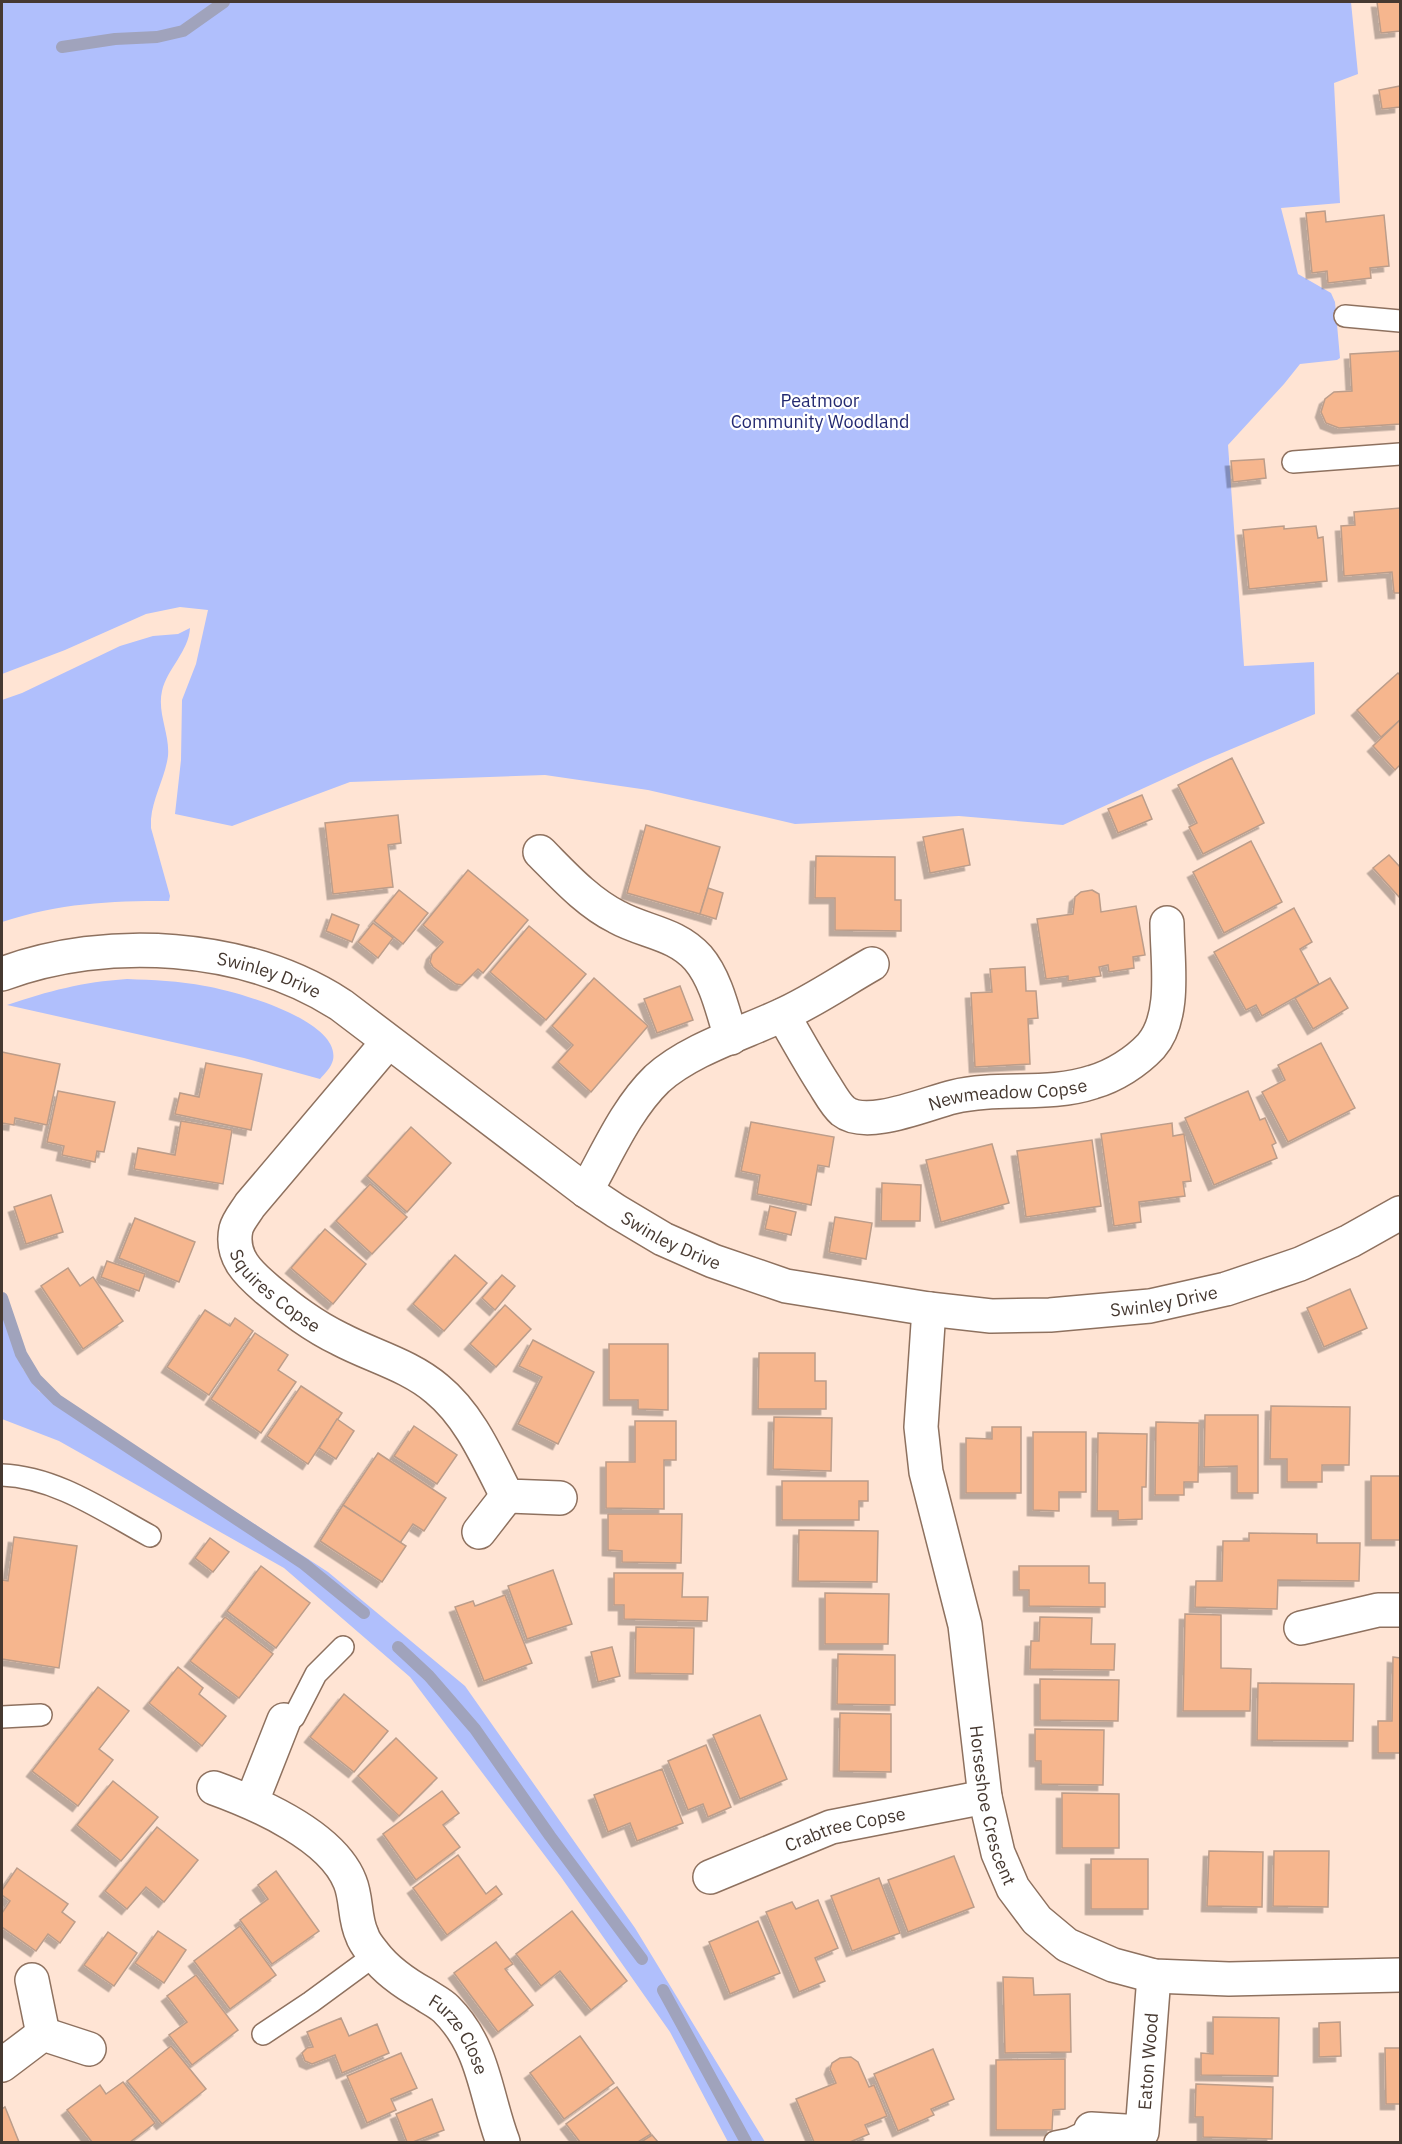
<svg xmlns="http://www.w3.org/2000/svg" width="1402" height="2144" font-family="'IBM Plex Sans',sans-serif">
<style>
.green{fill:#b0bffc}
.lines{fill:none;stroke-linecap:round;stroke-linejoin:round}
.stream{stroke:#a0a3bc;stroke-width:12}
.building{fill:#f6b68e;stroke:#bc9d8a;stroke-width:1.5;filter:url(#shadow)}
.lane-casing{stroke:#8e715f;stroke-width:24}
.street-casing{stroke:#8e715f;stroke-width:36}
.secondary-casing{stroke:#8e715f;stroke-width:36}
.lane{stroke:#fff;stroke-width:21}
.street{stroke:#fff;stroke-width:33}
.secondary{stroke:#fff;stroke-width:33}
.labels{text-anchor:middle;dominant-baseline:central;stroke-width:4.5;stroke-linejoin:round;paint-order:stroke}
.park-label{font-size:18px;fill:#242a72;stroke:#fff}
.street-label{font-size:18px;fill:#463931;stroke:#fff}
</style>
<defs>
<filter id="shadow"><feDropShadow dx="-5.5" dy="5.5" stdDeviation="0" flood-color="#0004"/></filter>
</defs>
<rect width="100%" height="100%" fill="#ffe4d4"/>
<g class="green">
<path d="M 2,2 L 1351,2 L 1358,74 L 1334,83 L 1340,203 L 1281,208 L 1298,274 L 1331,293 L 1335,302 L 1340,358 L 1337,360 L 1300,364 L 1284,384 L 1228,445 L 1244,666 L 1314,662 L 1315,714 L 1203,761 L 1063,825 L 959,816 L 795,824 L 648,790 L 545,775 L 350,782 L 232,826 L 175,814 L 181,760 L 182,700 L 196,664 L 208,610 L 180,607 L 146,614 L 65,650 L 2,674 Z"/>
<path d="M 190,628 C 189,651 167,669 162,691 C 157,713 170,734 168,756 C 165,778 153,797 151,819 L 151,828 L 170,896 L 169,901 C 108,901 60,903 2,922 L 2,700 L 22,693 L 120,646 L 153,636 L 178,634 Z"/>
<path d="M 127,979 C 153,980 179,981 205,986 C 235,991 341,1020 333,1060 C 331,1068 325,1073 320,1079 L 244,1058 L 7,1005 C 49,991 82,982 127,979 Z"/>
<path d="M 2,1315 L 23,1369 L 39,1391 L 239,1514 L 328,1572 L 465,1686 L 635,1928 L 765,2142 L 728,2142 L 670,2032 L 561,1877 L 410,1677 L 284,1568 L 59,1441 L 2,1419 Z"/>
</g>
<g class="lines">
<g class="stream">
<path d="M 62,47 L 115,39 L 157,37 L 183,31 L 224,2"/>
<path d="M 2,1298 L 21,1354 L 36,1379 L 57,1400 L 304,1564 L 364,1613"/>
<path d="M 398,1647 L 429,1676 L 475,1729 L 550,1836 L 642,1959"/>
<path d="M 663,1990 L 746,2142"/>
</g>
</g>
<g class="building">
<path d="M 1377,2 L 1400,2 L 1400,31 L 1381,33 Z"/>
<path d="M 1400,86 L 1400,107 L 1382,109 L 1379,90 Z"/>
<path d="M 1325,211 L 1326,222 L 1384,215 L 1389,266 L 1370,268 L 1371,278 L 1328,283 L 1327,271 L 1312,273 L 1306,213 Z"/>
<path d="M 1400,351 L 1400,424 L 1339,428 L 1326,423 L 1321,412 L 1325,399 L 1334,392 L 1352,391 L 1350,354 Z"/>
<path d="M 1264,459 L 1266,478 L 1233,482 L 1231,461 Z"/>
<path d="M 1400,508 L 1400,593 L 1394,593 L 1392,572 L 1344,576 L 1341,526 L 1355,525 L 1354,512 Z"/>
<path d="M 1284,526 L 1284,529 L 1316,526 L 1318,538 L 1323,537 L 1327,581 L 1249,589 L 1243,530 Z"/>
<path d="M 1398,673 L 1400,675 L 1400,720 L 1381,737 L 1357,710 Z"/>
<path d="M 1400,720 L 1400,765 L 1395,770 L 1373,746 Z"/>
<path d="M 1232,758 L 1264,823 L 1203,854 L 1189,827 L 1197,823 L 1178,785 Z"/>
<path d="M 1142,795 L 1152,819 L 1118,833 L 1108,809 Z"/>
<path d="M 398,815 L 401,843 L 388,845 L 393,887 L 333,894 L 325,823 Z"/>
<path d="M 646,825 L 720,847 L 700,914 L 627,893 Z"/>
<path d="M 963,829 L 970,865 L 930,873 L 923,837 Z"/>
<path d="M 1251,841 L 1282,902 L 1224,933 L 1193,872 Z"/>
<path d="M 1389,855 L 1400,867 L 1400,898 L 1373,868 Z"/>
<path d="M 816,856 L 895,857 L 895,900 L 901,900 L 901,931 L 835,930 L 835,898 L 815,898 Z"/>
<path d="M 468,870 L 528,920 L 483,973 L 478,969 L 462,985 L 456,984 L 433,967 L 430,962 L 432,954 L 443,942 L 423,925 Z"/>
<path d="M 708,888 L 723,893 L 716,919 L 700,914 Z"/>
<path d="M 399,890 L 428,913 L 403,944 L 374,921 Z"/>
<path d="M 1092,890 L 1099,894 L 1101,912 L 1136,906 L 1145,955 L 1133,957 L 1134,968 L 1109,972 L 1108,965 L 1099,967 L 1101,976 L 1068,981 L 1068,976 L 1046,979 L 1037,919 L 1073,914 L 1075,897 L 1081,892 Z"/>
<path d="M 1294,908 L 1312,942 L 1300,949 L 1319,984 L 1262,1016 L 1256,1005 L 1246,1010 L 1214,952 Z"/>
<path d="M 332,914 L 359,925 L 352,942 L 326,931 Z"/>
<path d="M 373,923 L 393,938 L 378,958 L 358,942 Z"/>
<path d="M 529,926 L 586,974 L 546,1020 L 490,972 Z"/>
<path d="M 1025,967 L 1026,991 L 1036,991 L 1038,1018 L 1028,1019 L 1030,1064 L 975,1067 L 971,993 L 992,992 L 990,969 Z"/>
<path d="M 594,978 L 648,1026 L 591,1092 L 558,1062 L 573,1045 L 552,1026 Z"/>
<path d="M 1330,978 L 1348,1008 L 1313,1029 L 1295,998 Z"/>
<path d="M 680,986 L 693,1020 L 657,1033 L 644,999 Z"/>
<path d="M 1321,1043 L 1355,1108 L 1288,1142 L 1262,1092 L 1285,1080 L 1278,1065 Z"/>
<path d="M 2,1052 L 60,1064 L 47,1125 L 15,1118 L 14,1125 L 2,1123 Z"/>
<path d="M 206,1063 L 262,1074 L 251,1130 L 175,1114 L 180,1093 L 199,1097 Z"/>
<path d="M 58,1091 L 115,1102 L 104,1152 L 97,1151 L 95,1162 L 62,1155 L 64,1146 L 47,1142 Z"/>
<path d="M 1248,1091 L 1260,1120 L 1265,1118 L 1276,1143 L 1272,1145 L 1277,1158 L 1214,1185 L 1185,1118 Z"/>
<path d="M 181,1121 L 232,1130 L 223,1184 L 134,1169 L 138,1148 L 175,1155 Z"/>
<path d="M 751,1122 L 834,1137 L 829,1167 L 818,1165 L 811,1205 L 757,1194 L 760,1175 L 741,1171 Z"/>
<path d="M 1172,1123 L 1173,1136 L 1184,1134 L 1191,1181 L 1183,1182 L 1185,1196 L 1139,1202 L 1141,1222 L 1114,1226 L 1101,1134 Z"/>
<path d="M 411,1127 L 451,1163 L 407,1212 L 367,1176 Z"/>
<path d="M 1092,1140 L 1101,1206 L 1026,1217 L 1017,1151 Z"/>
<path d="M 992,1144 L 1009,1203 L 941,1222 L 926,1160 Z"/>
<path d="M 882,1183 L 921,1185 L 920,1221 L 881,1221 Z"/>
<path d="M 370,1184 L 407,1217 L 372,1254 L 336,1221 Z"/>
<path d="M 51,1195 L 63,1232 L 26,1244 L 14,1207 Z"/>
<path d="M 770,1206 L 796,1212 L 791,1235 L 765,1229 Z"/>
<path d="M 835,1217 L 872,1223 L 866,1259 L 829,1252 Z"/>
<path d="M 135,1218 L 195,1242 L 179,1282 L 119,1258 Z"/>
<path d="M 325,1229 L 366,1264 L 333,1304 L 291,1268 Z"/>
<path d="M 455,1255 L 487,1283 L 444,1331 L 413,1304 Z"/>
<path d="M 107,1261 L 145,1274 L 139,1291 L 101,1277 Z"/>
<path d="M 68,1268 L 80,1286 L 93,1277 L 123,1321 L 83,1349 L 41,1286 Z"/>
<path d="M 502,1275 L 515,1286 L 495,1310 L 482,1298 Z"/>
<path d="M 1350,1289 L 1367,1328 L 1324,1347 L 1307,1308 Z"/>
<path d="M 505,1305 L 531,1329 L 496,1367 L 470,1344 Z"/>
<path d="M 205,1310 L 230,1326 L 235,1318 L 253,1331 L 209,1395 L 167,1367 Z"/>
<path d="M 255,1333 L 288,1355 L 278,1370 L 296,1382 L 261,1433 L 211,1399 Z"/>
<path d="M 533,1340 L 594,1372 L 558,1444 L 518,1424 L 542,1377 L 519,1366 Z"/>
<path d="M 609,1344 L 668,1344 L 668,1410 L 638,1409 L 638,1400 L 609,1400 Z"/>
<path d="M 759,1353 L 815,1353 L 815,1381 L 826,1381 L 826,1409 L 758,1409 Z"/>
<path d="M 301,1386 L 342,1413 L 308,1464 L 267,1436 Z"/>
<path d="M 1271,1406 L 1350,1407 L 1349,1465 L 1322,1465 L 1322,1482 L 1287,1482 L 1287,1459 L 1270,1459 Z"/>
<path d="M 1205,1415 L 1258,1415 L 1258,1493 L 1237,1493 L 1237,1466 L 1204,1467 Z"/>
<path d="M 774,1417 L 832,1418 L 831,1471 L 773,1469 Z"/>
<path d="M 337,1419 L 354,1431 L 336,1459 L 319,1448 Z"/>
<path d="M 635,1421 L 676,1421 L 676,1460 L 664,1460 L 664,1509 L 606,1508 L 606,1462 L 635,1462 Z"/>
<path d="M 1156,1422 L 1199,1423 L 1198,1482 L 1184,1482 L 1184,1495 L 1155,1495 Z"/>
<path d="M 414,1426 L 457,1455 L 437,1484 L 394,1456 Z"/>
<path d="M 992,1427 L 1021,1427 L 1021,1493 L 966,1493 L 966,1438 L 992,1439 Z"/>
<path d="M 1033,1432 L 1086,1432 L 1086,1492 L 1059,1492 L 1059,1511 L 1033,1510 Z"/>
<path d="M 1098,1433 L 1147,1434 L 1146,1487 L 1142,1487 L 1142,1519 L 1118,1520 L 1118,1511 L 1097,1511 Z"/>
<path d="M 378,1453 L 446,1498 L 424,1531 L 413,1524 L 400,1543 L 343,1505 Z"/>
<rect x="1371" y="1476" width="29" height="64"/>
<path d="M 782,1481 L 868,1481 L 868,1501 L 859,1501 L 859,1520 L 782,1520 Z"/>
<path d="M 343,1505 L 406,1546 L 382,1582 L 320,1541 Z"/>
<path d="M 608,1514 L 682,1514 L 681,1563 L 622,1562 L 622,1551 L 608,1550 Z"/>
<path d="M 799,1530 L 878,1531 L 877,1582 L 798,1581 Z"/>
<path d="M 1249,1533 L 1317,1534 L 1317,1543 L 1360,1543 L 1359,1581 L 1278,1580 L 1277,1609 L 1195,1607 L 1196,1581 L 1222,1581 L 1223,1541 L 1249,1541 Z"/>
<path d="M 14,1537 L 77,1546 L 59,1668 L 2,1659 L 2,1580 L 8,1581 Z"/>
<path d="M 210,1538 L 229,1552 L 213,1572 L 195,1558 Z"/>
<path d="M 261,1566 L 310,1603 L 276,1648 L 227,1611 Z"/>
<path d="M 1019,1566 L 1089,1566 L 1089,1583 L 1105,1583 L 1105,1607 L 1029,1606 L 1029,1590 L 1019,1590 Z"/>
<path d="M 553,1570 L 572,1624 L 527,1639 L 508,1586 Z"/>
<path d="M 614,1573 L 683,1573 L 682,1597 L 708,1597 L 707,1621 L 624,1619 L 624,1605 L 614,1605 Z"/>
<path d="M 825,1593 L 889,1594 L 888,1644 L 825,1644 Z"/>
<path d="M 505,1595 L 532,1663 L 484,1681 L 455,1607 L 473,1601 L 475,1606 Z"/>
<path d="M 1185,1614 L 1221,1615 L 1221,1668 L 1251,1669 L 1250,1711 L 1183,1711 Z"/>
<path d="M 225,1617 L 273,1654 L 239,1698 L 190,1661 Z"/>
<path d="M 1040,1617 L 1092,1618 L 1091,1644 L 1115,1644 L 1114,1670 L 1030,1669 L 1031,1641 L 1039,1641 Z"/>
<path d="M 636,1627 L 694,1628 L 693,1674 L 635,1673 Z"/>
<path d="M 612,1647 L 620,1676 L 598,1682 L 591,1652 Z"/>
<path d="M 838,1654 L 895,1655 L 895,1705 L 837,1704 Z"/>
<path d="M 1393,1657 L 1400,1658 L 1400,1753 L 1378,1753 L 1378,1721 L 1392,1721 Z"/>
<path d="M 178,1667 L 203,1688 L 199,1694 L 226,1716 L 202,1746 L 149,1703 Z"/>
<path d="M 1040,1679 L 1119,1680 L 1118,1721 L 1040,1720 Z"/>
<path d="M 1258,1683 L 1354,1684 L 1353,1741 L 1257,1740 Z"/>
<path d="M 98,1687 L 129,1711 L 99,1749 L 113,1760 L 78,1806 L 32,1771 Z"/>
<path d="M 344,1694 L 388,1731 L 354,1772 L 310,1737 Z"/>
<path d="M 840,1713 L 891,1714 L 891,1772 L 839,1771 Z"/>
<path d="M 760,1715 L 787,1779 L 740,1799 L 713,1735 Z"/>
<path d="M 1035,1729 L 1104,1730 L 1103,1785 L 1041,1784 L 1041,1761 L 1035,1761 Z"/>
<path d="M 396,1738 L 437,1778 L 399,1816 L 358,1776 Z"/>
<path d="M 706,1745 L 731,1807 L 708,1817 L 703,1804 L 688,1810 L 668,1761 Z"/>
<path d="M 662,1769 L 683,1823 L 637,1841 L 630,1823 L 608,1832 L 594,1795 Z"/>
<path d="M 113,1781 L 158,1817 L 121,1861 L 77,1825 Z"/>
<path d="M 442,1791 L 459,1813 L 443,1825 L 460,1847 L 416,1880 L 383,1834 Z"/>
<path d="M 1062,1793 L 1119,1794 L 1119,1848 L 1062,1848 Z"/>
<path d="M 157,1827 L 198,1860 L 164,1902 L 146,1887 L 127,1909 L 105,1891 Z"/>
<path d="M 1209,1851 L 1263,1852 L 1262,1907 L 1207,1906 Z"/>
<path d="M 1274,1851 L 1329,1851 L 1328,1907 L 1273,1906 Z"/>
<path d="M 458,1855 L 486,1894 L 496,1886 L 502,1894 L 447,1935 L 413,1888 Z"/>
<path d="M 954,1856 L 974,1907 L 908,1932 L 888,1880 Z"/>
<rect x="1091" y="1859" width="57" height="50"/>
<path d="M 17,1868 L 68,1904 L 62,1912 L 75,1922 L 60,1943 L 48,1934 L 36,1951 L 2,1927 L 2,1913 L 10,1901 L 2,1895 L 2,1890 Z"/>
<path d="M 276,1871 L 319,1931 L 272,1964 L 240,1920 L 268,1899 L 258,1885 Z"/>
<path d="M 879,1878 L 900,1933 L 852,1951 L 831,1896 Z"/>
<path d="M 818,1900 L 838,1948 L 815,1958 L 825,1981 L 799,1992 L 766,1912 L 792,1902 L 796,1909 Z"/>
<path d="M 572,1911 L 627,1981 L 591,2010 L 560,1971 L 541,1986 L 516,1954 Z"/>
<path d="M 758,1921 L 780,1973 L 730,1994 L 709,1942 Z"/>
<path d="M 240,1926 L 276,1975 L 230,2009 L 194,1961 Z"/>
<path d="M 158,1931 L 186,1950 L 164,1983 L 135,1963 Z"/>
<path d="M 108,1932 L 137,1953 L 114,1986 L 84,1965 Z"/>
<path d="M 496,1942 L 513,1964 L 505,1969 L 533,2005 L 498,2032 L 454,1973 Z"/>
<path d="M 196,1975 L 238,2030 L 192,2065 L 169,2035 L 187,2022 L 167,1996 Z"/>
<path d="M 1003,1977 L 1033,1978 L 1034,1995 L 1070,1994 L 1071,2052 L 1005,2053 Z"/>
<path d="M 1213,2017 L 1279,2018 L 1278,2076 L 1201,2075 L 1201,2053 L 1213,2054 Z"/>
<path d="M 341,2018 L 349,2036 L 377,2024 L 389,2053 L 342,2073 L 335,2055 L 312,2064 L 305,2061 L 302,2053 L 307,2048 L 313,2047 L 307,2032 Z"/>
<path d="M 1340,2022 L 1341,2056 L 1319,2057 L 1319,2023 Z"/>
<path d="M 580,2036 L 614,2083 L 564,2119 L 530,2073 Z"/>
<path d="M 171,2046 L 206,2089 L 162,2124 L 127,2081 Z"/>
<path d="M 1385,2048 L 1400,2048 L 1400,2104 L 1386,2104 Z"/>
<path d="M 933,2049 L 954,2099 L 931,2109 L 934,2115 L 898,2131 L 874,2074 Z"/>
<path d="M 401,2053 L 417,2088 L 391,2099 L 396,2110 L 367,2123 L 347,2076 Z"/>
<path d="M 851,2057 L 858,2062 L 869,2087 L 874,2085 L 887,2116 L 865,2125 L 869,2134 L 850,2142 L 814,2142 L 796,2099 L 836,2083 L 830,2069 L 832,2063 L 840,2058 Z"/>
<path d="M 1065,2059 L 1065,2109 L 1053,2110 L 1052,2130 L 996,2130 L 996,2060 Z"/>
<path d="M 123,2082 L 155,2123 L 130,2142 L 92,2142 L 67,2110 L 100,2085 L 106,2094 Z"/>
<path d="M 1196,2084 L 1273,2087 L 1272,2139 L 1203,2137 L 1203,2117 L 1195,2117 Z"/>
<path d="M 617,2087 L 651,2134 L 638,2142 L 580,2142 L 566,2124 Z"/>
<path d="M 432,2099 L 444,2130 L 413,2142 L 407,2142 L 396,2114 Z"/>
<path d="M 5,2107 L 19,2142 L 2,2142 L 2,2109 Z"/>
<path d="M 652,2135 L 658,2142 L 641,2142 Z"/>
</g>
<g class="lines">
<defs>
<g id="lane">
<path d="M 1345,316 L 1400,321"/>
<path d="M 1293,462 L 1400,454"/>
<path d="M 2,1475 C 56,1477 104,1511 150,1536"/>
<path d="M 2,1717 L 41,1715"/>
<path d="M 284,1720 L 294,1717 L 316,1674 L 343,1647"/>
<path d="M 263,2034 L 311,2002 L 375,1955"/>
<path d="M 1055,2142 L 1070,2139 L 1091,2129"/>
</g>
<g id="street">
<path d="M 540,852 C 563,875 587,902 617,917 C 644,932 676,933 698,958 C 716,979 723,1012 731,1038"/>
<path id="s1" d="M 783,1015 C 797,1039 810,1063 825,1086 C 830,1094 836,1105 843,1111 C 867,1130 927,1103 953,1097 C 999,1086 1048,1097 1093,1082 C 1114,1076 1136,1062 1151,1046 C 1177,1016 1167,960 1167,923"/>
<path id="s2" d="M 388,1042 L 250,1205 C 245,1213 238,1221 236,1229 C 230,1257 249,1274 268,1290 C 291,1309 313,1326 340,1339 C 372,1356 409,1365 437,1389 C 470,1416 488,1459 507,1496 L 560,1498"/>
<path d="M 586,1191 C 607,1154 626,1109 657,1079 C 689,1050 741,1034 780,1016 C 812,1002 842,981 872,964"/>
<path id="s3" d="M 929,1309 L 921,1427 L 926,1472 L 965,1625 L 985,1797 L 998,1853 L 1013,1888 L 1037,1920 L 1067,1945 L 1113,1965 L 1154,1976 L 1229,1979 L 1400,1975"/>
<path d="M 479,1532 L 507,1496"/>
<path d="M 1301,1628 L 1378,1610 L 1400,1610"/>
<path id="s4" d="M 214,1788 C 258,1804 332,1836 350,1882 C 357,1899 354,1918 362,1935 C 364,1942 370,1949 374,1954 C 387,1971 406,1984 424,1994 C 431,1999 440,2003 446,2009 C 485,2048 485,2095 503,2142"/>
<path d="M 252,1801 L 284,1720"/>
<path id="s5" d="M 710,1877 L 831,1827 L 985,1797"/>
<path d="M 32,1980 L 43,2034"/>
<path d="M 2,2065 L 43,2034 L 89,2049"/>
<path id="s6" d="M 1091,2129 L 1142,2132 L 1154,1976"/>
</g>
<g id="secondary">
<path id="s7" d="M 2,974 C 107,935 245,943 341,1005 L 586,1191 L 616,1211 L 663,1239 L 713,1261 L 786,1286 L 929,1309 L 991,1316 L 1050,1315 L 1150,1306 L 1226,1289 L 1300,1264 L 1350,1241 L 1400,1213"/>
</g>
</defs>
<use href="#lane" class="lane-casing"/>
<use href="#street" class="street-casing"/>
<use href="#secondary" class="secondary-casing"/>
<use href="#lane" class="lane"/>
<use href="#street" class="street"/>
<use href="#secondary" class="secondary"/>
</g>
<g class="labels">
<g class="park-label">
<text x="820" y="400">Peatmoor<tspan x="820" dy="21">Community Woodland</tspan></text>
</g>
<g class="street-label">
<text stroke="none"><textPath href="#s7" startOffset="273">Swinley Drive</textPath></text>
<text stroke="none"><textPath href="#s1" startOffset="282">Newmeadow Copse</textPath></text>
<text stroke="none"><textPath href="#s7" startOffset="758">Swinley Drive</textPath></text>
<text stroke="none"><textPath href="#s2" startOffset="320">Squires Copse</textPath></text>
<text stroke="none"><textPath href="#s7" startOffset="1263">Swinley Drive</textPath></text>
<text stroke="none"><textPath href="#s3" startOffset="504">Horseshoe Crescent</textPath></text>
<text stroke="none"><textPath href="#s5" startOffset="144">Crabtree Copse</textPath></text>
<text stroke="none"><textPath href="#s4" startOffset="366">Furze Close</textPath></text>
<text stroke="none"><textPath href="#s6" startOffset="122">Eaton Wood</textPath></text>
</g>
</g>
<rect width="1402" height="2144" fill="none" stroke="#463931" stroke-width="6"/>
</svg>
